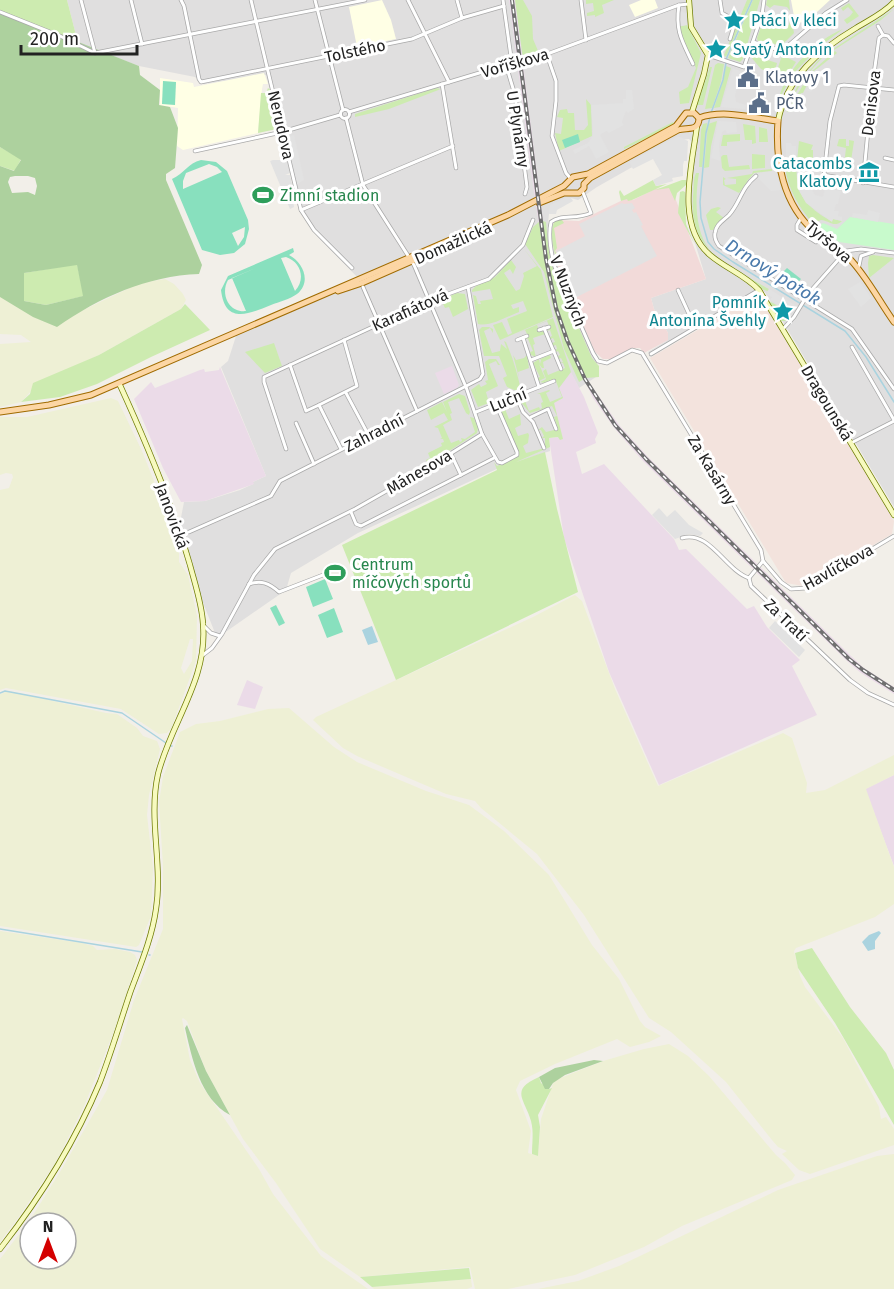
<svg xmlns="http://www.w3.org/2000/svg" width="894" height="1289" font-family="'Fira Sans',sans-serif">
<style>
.residential{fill:#e0dfdf}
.commercial{fill:#f2dad9}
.industrial{fill:#ebdbe8}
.education{fill:#ffffe5}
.military{fill:#f3e3dd}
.farmland{fill:#eef0d5;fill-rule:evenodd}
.grass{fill:#cdebb0}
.forest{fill:#add19e;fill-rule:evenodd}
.park{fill:#c8facc}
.pitch{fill:#88e0be;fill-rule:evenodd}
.parking{fill:#e2e2e2}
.water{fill:#aad3df}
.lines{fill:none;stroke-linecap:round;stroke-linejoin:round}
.stream{stroke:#aad3df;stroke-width:1.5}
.street-casing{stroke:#a9a9a9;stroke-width:4.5}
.secondary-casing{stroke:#707d05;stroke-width:6}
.primary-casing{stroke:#a06b00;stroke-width:7}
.street{stroke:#fff;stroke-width:3}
.secondary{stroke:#f7fabf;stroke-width:4.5}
.primary{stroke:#fcd6a4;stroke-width:5}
.rail-casing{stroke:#707070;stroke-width:4}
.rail{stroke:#fff;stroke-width:1.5;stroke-dasharray:4.5;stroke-linecap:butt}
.labels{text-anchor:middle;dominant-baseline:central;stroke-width:6;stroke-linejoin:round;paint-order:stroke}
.culture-label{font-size:16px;fill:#0d838f;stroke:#fff;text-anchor:start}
.street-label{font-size:16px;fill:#222;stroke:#fff}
.service-label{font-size:16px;fill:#4e5e75;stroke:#fff;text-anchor:start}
.leisure-label{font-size:16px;fill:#27864d;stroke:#fff;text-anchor:start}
.water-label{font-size:18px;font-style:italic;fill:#4a7aab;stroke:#fff}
</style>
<rect width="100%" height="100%" fill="#f2efe9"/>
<path class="residential" d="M 67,0 L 894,0 L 894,507 L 765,292 L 759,292 L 651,357 L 648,352 L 668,340 L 668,333 L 654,309 L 651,298 L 706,279 L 696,246 L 689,229 L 694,144 L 689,139 L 680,140 L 597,187 L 578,200 L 571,198 L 549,214 L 548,223 L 552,227 L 553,246 L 559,271 L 597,355 L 596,377 L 579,388 L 571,373 L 563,398 L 560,432 L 549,438 L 550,451 L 501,467 L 358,533 L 291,573 L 286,590 L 217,638 L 198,590 L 179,528 L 184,502 L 205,501 L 240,490 L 253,484 L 253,482 L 266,476 L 221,367 L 228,361 L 237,333 L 361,281 L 318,237 L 302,213 L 266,75 L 204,84 L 195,77 L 139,66 L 78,43 Z"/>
<path class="commercial" d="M 671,187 L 706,279 L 651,298 L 654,309 L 668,333 L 668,340 L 644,353 L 640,348 L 634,348 L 614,359 L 603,359 L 595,352 L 559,271 L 553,246 L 553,224 L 557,220 L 579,221 L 627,198 L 633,200 L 655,189 Z"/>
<g class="industrial">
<path d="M 509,0 L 515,0 L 550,275 L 563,324 L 586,378 L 619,425 L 648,457 L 851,656 L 864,668 L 894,687 L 894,694 L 861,673 L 847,661 L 643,461 L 615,429 L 593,398 L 566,340 L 547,276 L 534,193 Z"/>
<path d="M 452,366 L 459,385 L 457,388 L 444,394 L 435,373 Z"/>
<path d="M 220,367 L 266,476 L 253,482 L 254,484 L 205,501 L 181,502 L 163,468 L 134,399 L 151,382 L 155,388 L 200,370 L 204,369 L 205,372 L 219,370 Z"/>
<path d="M 571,372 L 584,397 L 598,433 L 595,439 L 596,443 L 576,452 L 582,474 L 604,464 L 674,539 L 679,550 L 686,549 L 747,609 L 754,606 L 767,627 L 800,660 L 792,666 L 817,715 L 659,785 L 609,672 L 564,538 L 549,438 L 559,437 L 562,438 L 554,402 L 563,398 L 559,388 Z"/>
<path d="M 247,680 L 263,687 L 255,709 L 237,705 Z"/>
<path d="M 894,775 L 894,866 L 865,789 Z"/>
</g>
<g class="education">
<path d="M 382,0 L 391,20 L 396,39 L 357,47 L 349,7 Z"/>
<path d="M 641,0 L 655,0 L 658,8 L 635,17 L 629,5 Z"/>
<path d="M 791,0 L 830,0 L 804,24 L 801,22 L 796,27 Z"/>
<path d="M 264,73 L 268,84 L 263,84 L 262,89 L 258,133 L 183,150 L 177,146 L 178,108 L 160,105 L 160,78 L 193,83 L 194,87 Z"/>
</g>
<path class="military" d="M 759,294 L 894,521 L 892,534 L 803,586 L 786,583 L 650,358 Z"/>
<g class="farmland">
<path d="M 165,279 L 174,284 L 183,294 L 186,300 L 181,309 L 99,355 L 66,370 L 32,390 L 21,402 L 0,407 L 0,344 L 31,342 L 21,335 L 0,334 L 0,297 L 8,300 L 79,312 L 140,283 Z"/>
<path d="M 111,398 L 118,401 L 142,451 L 176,536 L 179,547 L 179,562 L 188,575 L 197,616 L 196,661 L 171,729 L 167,733 L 159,734 L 121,709 L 6,688 L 0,690 L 0,490 L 9,488 L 13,477 L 12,474 L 6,473 L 0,475 L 0,417 L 27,417 ZM 190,639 L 193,639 L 192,661 L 184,674 L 181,668 Z"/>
<path d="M 575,595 L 582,601 L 615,689 L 658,786 L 783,733 L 792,738 L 807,783 L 806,793 L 825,790 L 894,755 L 894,775 L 866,789 L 894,867 L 894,904 L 875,917 L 796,948 L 794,951 L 800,976 L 805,987 L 843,1038 L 879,1107 L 881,1119 L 886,1117 L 894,1129 L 894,1145 L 810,1174 L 799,1170 L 782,1154 L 787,1151 L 778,1147 L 772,1140 L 726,1082 L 671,1032 L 649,1018 L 584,915 L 537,854 L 481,808 L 475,801 L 446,794 L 357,756 L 343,748 L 313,720 L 316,717 L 533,617 Z"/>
<path d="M 6,692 L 18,693 L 106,713 L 117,714 L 137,728 L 143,736 L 157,741 L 160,749 L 149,795 L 147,815 L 153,868 L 151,916 L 139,945 L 136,947 L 0,926 L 0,694 Z"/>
<path d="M 289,708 L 334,747 L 357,762 L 426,791 L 469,805 L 504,831 L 549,875 L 592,945 L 619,979 L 640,1021 L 645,1027 L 661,1036 L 649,1042 L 630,1047 L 617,1039 L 555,1064 L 520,1081 L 516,1090 L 531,1131 L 528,1153 L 538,1156 L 541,1119 L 553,1083 L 558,1079 L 603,1061 L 644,1049 L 669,1044 L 688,1056 L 709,1076 L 776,1155 L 785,1163 L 795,1175 L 792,1180 L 682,1226 L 644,1247 L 575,1275 L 508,1289 L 475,1289 L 470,1267 L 360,1277 L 320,1249 L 276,1183 L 243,1139 L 206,1071 L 187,1021 L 183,1018 L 182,1019 L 190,1060 L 200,1083 L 259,1169 L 273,1194 L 321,1256 L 368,1289 L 0,1289 L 0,1259 L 30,1220 L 63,1167 L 107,1090 L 134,1000 L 163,929 L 163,866 L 159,802 L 163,777 L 180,732 L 196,724 L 220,721 L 268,709 ZM 30,1223 L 66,1223 L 66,1259 L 30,1259 Z"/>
<path d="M 0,931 L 82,943 L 93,946 L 97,950 L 115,949 L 130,952 L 135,955 L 137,960 L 118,1021 L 85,1104 L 56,1162 L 18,1218 L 0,1242 Z"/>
<path d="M 894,1154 L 894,1289 L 538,1289 L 578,1281 L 619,1266 L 778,1190 L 877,1156 Z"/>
<path d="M 471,1279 L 472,1287 L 467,1289 L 374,1289 L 372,1287 Z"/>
</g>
<g class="grass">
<path d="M 0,0 L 67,0 L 78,43 L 0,11 Z"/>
<path d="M 515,0 L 523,0 L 532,16 L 533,39 L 539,53 L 523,59 Z"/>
<path d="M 586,0 L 614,0 L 602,5 L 604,13 L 595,17 L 595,15 L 587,16 L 587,13 L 594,11 L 593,3 L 586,4 Z"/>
<path d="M 747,0 L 751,0 L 726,57 L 724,55 Z"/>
<path d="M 753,0 L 760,0 L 743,59 L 740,62 L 728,58 Z"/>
<path d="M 767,0 L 789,0 L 790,11 L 787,7 L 774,5 L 770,8 L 766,5 Z"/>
<path d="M 849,3 L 859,16 L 847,24 L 844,20 L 850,16 L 853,12 L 848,7 L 843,11 L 841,8 Z"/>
<path d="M 894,9 L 881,20 L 823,57 L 805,77 L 787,107 L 799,83 L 821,57 Z"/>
<path d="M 766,13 L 773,13 L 772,16 L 767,16 L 766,22 L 789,25 L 790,20 L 786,18 L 786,15 L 791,16 L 794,33 L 781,46 L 764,41 L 758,42 L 757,38 Z"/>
<path d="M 687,25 L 701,53 L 689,103 L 680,104 L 679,92 L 688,87 L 696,68 L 684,45 L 679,26 Z"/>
<path d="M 843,29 L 818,48 L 794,73 L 779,99 C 785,70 816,40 843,29 Z"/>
<path d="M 757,47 L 762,49 L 761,52 L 756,51 L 755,56 L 777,63 L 774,74 L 761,69 L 751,57 L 754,49 Z"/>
<path d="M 835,51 L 837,53 L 813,72 L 811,72 L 811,77 L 803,93 L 801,93 L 794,111 L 787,112 L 810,73 Z"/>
<path d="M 782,55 L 796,62 L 786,78 L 776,74 Z"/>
<path d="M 718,63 L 724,64 L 721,82 L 712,108 L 705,109 L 715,65 Z"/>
<path d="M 726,66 L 731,68 L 720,107 L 714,108 L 723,81 Z"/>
<path d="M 710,67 L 712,67 L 703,105 L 697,105 Z"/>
<path d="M 268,88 L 272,91 L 278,127 L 277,129 L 258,133 L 261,93 L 266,93 Z"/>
<path d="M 436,88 L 441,89 L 389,109 L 355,117 L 355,114 Z"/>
<path d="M 586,99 L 591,105 L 592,136 L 559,151 L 555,133 L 561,134 L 563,118 L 557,117 L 560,110 L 567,109 L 568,113 L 574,113 L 575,130 L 584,130 L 588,125 Z"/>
<path d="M 717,121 L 711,146 L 709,167 L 704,168 L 708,124 Z"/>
<path d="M 673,122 L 675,125 L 624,149 L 624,147 Z"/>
<path d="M 707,123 L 702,167 L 699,167 L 701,130 L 703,124 Z"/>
<path d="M 743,124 L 755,126 L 756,143 L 752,144 L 752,140 L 745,140 Z"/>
<path d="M 759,127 L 767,129 L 768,142 L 759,142 Z"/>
<path d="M 740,134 L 740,141 L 727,142 L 727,146 L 721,146 L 723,135 Z"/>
<path d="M 839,139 L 846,139 L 846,146 L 849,146 L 849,140 L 854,141 L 851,161 L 854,163 L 852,164 L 851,166 L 844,165 L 846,148 L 837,146 Z"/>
<path d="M 799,141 L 813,145 L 811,150 L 813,150 L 813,162 L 810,162 L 810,171 L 805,170 L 806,162 L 797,161 Z"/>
<path d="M 0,147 L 21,159 L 15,171 L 0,166 Z"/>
<path d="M 752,154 L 765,155 L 765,168 L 752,169 Z"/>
<path d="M 723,155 L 727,155 L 729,167 L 749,165 L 750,169 L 725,171 L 722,168 L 721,157 Z"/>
<path d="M 793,162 L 797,162 C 794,193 806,207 831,221 L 833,219 L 842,221 C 834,228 830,221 821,220 L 813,223 C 798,207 789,190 785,168 L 790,166 Z"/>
<path d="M 772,169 L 772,171 L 754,173 L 739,193 L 723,185 L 723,177 L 726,179 L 724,180 L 725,185 L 736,184 L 736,179 L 727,178 L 752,174 L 753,171 Z"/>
<path d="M 696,173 L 699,173 C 695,196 694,231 710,250 C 718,260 756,282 769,289 L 768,291 C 761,291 752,281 745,276 C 711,254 690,241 693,196 C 694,188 693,179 696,173 Z"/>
<path d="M 653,180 L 656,186 L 667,184 L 632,200 L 628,201 L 627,199 L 621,201 L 619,192 L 620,190 L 624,196 Z"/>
<path d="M 682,180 L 686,180 L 686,185 L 677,193 L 675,201 L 669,188 L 655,190 Z"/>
<path d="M 683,191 L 685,192 L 686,224 L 694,243 L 678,213 L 680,192 Z"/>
<path d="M 718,207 L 721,208 L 716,212 L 724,218 L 713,230 L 710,230 L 706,215 L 711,209 Z"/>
<path d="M 559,220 L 562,220 L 564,223 L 554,228 L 557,248 L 555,251 L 562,262 L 560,263 L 557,262 C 554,250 548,231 555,221 Z"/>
<path d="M 543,221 L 546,222 L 549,252 L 553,268 L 592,358 L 599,366 L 599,377 L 586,378 C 564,334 541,271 543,221 Z"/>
<path d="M 539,222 C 542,240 544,259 548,278 C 555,313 567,348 584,379 L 579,382 L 564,349 L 544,272 L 525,244 L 533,227 Z"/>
<path d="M 524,249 L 541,270 L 553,317 L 500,340 L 493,325 L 502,322 L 508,335 L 512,333 L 507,319 L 527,311 L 523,301 L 511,305 L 513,309 L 519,307 L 519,312 C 506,317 490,327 478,324 L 473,295 L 476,296 L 478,304 L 481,304 L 480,301 L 493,299 L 490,289 L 472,292 L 472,290 L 476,286 L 495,277 L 511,260 L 516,267 L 513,274 L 510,269 L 504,273 L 516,291 L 520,289 L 524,276 L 523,273 L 537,266 Z"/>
<path d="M 873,255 L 894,258 L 869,278 L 868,263 L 869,256 Z"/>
<path d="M 77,264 L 84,296 L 46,305 L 24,301 L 24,273 Z"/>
<path d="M 457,293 L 465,294 L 468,309 L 453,317 L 449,307 L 445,308 L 441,300 Z"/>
<path d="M 769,301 L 782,308 L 780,312 L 784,314 L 786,310 L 790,313 L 786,321 L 781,321 Z"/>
<path d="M 185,304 L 210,330 L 151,357 L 97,384 L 60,397 L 21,402 L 30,394 L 33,383 L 99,355 L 181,309 Z"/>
<path d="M 553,318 L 571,372 L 559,388 L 563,398 L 554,403 L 563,439 L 560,440 L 558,437 L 549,438 L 550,447 L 516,462 L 545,452 L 557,509 L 578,592 L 396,680 L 342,545 L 497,470 L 494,462 L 497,466 L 516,457 L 518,450 L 500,409 L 509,406 L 505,409 L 509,419 L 520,414 L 521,425 L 515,428 L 518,436 L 528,433 L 529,435 L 528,443 L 523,446 L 526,453 L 545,448 L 545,438 L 542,438 L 544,436 L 541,430 L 538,430 L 542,427 L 546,432 L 558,429 L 554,417 L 557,416 L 552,406 L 530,413 L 520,401 L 529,398 L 525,401 L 529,411 L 539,407 L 540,409 L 542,408 L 541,403 L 543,402 L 540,394 L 537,394 L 549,390 L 550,391 L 546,393 L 550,402 L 562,397 L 555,379 L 544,383 L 540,382 L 546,379 L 543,371 L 546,369 L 548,375 L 565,368 L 563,363 L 560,363 L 563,362 L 561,358 L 559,359 L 558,356 L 560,355 L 558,351 L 556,352 L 555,350 L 557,349 L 556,345 L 553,346 L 552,343 L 555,342 L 553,338 L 551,339 L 550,337 L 552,336 L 550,330 L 547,331 L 550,328 L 547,321 L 537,325 L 540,332 L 543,331 L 545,334 L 533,338 L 535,344 L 533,345 L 536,357 L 531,355 L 530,352 L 533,351 L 528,339 L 525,338 L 528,336 L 525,330 L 515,334 Z"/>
<path d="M 482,327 L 489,327 L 493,329 L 493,333 L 490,328 L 484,331 L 492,353 L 500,351 L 501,344 L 507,349 L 504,341 L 506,342 C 513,358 518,375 521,391 L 515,394 L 517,391 L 507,387 L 503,378 L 507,376 L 499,356 L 484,356 L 479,330 Z"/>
<path d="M 274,343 L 282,366 L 265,373 L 245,352 Z"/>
<path d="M 513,355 L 516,360 L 524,358 L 527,355 L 529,368 L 518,372 L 519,378 Z"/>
<path d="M 550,355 L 551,358 L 543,362 L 544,368 L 542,368 L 539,364 L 545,378 L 539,381 L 537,378 L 540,377 L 533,363 L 539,359 L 540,364 L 541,360 L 540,359 Z"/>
<path d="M 489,359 L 496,359 L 500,365 L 498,365 L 496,361 L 489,364 L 498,386 L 486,392 L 489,403 L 478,407 L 471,390 L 479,384 L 481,387 L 487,384 L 485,381 L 488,380 L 485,362 Z"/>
<path d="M 459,394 L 465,396 L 470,412 L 469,415 L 466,413 L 459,398 L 448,402 L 452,413 L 450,414 L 452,420 L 443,425 L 451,443 L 459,440 L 460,442 L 462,441 L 461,438 L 465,439 L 475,432 L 470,417 L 474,418 L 478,428 L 477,433 L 449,451 L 448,450 L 440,455 L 441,457 L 428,463 L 426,460 L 430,458 L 428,453 L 442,446 L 441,443 L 444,442 L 443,439 L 440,439 L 442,438 L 438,428 L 434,427 L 448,420 L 444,413 L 431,420 L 427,410 L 442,402 L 447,412 L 443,402 Z"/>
<path d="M 812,948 L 850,1007 L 886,1053 L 894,1070 L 894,1125 L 835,1023 L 798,968 L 795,953 Z"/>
<path d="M 539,1077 L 541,1083 L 549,1089 L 552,1088 L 538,1115 L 540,1127 L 538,1156 L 532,1154 C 532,1143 534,1132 531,1121 C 525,1099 509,1090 539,1077 Z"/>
<path d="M 469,1268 L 471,1279 L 372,1287 L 360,1277 Z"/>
</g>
<g class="forest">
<path d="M 0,11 L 139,66 L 140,75 L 160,90 L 159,105 L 170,107 L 178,128 L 175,168 L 166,174 L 166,180 L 202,265 L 199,274 C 147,276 100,297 57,327 L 33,317 L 0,297 L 0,166 L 14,171 L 21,160 L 0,147 ZM 15,176 L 28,176 L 35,178 L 37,186 L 35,195 L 28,192 L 12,193 L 8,182 L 10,177 ZM 77,265 L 83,296 L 46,305 L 24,301 L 24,273 Z"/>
<path d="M 187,1025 L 206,1071 L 230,1115 C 200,1099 192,1058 185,1028 Z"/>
<path d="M 594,1060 L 603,1061 L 565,1075 L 553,1083 L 549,1089 L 545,1089 L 539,1077 L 555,1068 Z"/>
</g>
<path class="park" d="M 850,217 L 894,224 L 894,250 L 839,242 L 817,227 L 823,223 L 837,229 Z"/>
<g class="pitch">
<path d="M 163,81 L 176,82 L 175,105 L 162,104 Z"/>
<path d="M 578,134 L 580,142 L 565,148 L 562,140 Z"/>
<path d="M 201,160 L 216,162 L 227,171 L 248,220 L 249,229 L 245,244 L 234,253 L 220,255 L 202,250 L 172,179 C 184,174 188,163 201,160 ZM 209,164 L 217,167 L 222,172 L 183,189 L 183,181 L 186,173 ZM 245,227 L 244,237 L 238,246 L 232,233 Z"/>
<path d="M 293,248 L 294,252 L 289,255 C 303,262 312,282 297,294 C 290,299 279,302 271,305 C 249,314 225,325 221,290 L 228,276 ZM 286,257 C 301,262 306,279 295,291 L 281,258 ZM 270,262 L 232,278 L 246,311 C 229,313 220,294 228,280 Z"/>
<path d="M 787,268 L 801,279 L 795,286 L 781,274 Z"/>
<path d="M 325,579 L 333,599 L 313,607 L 306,587 Z"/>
<path d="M 276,605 L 285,623 L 279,626 L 270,608 Z"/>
<path d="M 334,608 L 343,632 L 327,638 L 318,615 Z"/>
</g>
<g class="parking">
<path d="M 832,3 L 835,8 L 789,47 L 785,42 L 786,41 L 789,43 L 791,41 L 789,39 Z"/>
<path d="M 679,10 L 685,13 L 689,18 L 691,27 L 702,44 L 698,46 L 687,25 L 677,27 Z"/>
<path d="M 733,68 L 742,72 L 735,95 L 736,102 L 746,105 L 745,109 L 721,107 Z"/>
<path d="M 817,69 L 823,75 L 818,83 L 816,83 L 811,92 L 806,90 L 813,80 L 810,74 Z"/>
<path d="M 626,90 L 632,90 L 634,109 L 628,113 L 626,111 L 622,122 L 624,125 L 609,133 L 606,131 L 600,135 L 609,152 L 596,159 L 589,146 L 575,154 L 573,150 L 588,143 L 593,135 L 591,105 L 623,103 L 623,99 L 626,99 Z"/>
<path d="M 718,121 L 736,122 L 737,132 L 727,133 L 725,130 L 722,132 L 719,144 L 720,161 L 711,158 Z"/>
<path d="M 294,135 L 304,180 L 296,185 L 286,139 L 286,137 Z"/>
<path d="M 678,136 L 688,141 L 687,161 L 684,161 L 683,165 L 683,176 L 672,178 L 673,181 L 656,186 L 653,180 L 662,175 L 653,159 L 633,169 L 629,162 Z"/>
<path d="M 786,143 L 791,143 L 792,146 L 796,146 L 796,161 L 791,161 L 791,157 L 786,157 Z"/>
<path d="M 273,160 L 287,160 L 290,173 L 285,175 L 290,175 L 294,193 L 292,194 L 294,207 L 290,209 L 270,161 Z"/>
<path d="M 797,161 L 806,162 L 805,170 L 812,171 L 810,186 L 815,195 L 823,197 L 825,188 L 841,191 L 838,204 L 836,204 L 834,211 L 839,211 L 838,216 L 842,217 L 842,221 L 833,219 L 832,222 L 806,203 L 798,189 L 800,187 L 797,177 Z"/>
<path d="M 776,171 L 781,190 L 771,191 L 756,176 L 749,183 L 747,181 L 755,173 Z"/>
<path d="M 567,197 L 571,198 L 573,201 L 557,210 L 556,214 L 549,214 L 550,205 Z"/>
<path d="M 622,203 L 624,204 L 632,203 L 635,208 L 632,210 L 634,213 L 636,212 L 643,225 L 641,226 L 657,256 L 575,298 L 562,272 L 565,270 L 556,251 L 585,236 L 579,224 Z"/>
<path d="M 868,210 L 880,213 L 878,222 L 852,217 L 853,213 L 867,215 Z"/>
<path d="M 860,282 L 871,298 L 861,307 L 848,289 Z"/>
<path d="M 769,289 L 795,305 L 791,312 L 770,300 L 772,297 L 766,294 Z"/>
<path d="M 659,508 L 667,517 L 675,510 L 689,525 L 703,533 L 700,536 L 689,534 L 675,539 L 652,515 Z"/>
<path d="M 775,621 L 805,650 L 799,657 L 769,628 Z"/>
</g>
<g class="water">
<path d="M 372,626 L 378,642 L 368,645 L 362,630 Z"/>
<path d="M 879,931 L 881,933 L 875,941 L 875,949 L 868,951 L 862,942 L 869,935 Z"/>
</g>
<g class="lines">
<g class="stream">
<path d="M 711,113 L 723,80 L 727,57 L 752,0"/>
<path d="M 710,117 L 706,133 L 700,202 L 701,218 L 708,242 L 714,249 L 733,262 L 845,331 L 866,357 L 894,402"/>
<path d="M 0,693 L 5,691 L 122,713 L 166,743"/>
<path d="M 171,746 L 172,746"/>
<path d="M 0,929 L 142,952"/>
<path d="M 149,955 L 150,955"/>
</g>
<defs>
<g id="street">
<path d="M 81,0 L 95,53"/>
<path d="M 131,0 L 142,44"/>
<path d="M 181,0 L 184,6 L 199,79 L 201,82 L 412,39 L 462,18 L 504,6"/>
<path d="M 251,0 L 301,210 L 314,230 L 352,268"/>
<path d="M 315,0 L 343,110"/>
<path d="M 408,0 L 449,82"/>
<path d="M 457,0 L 462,18"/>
<path d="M 503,0 L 512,64"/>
<path d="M 581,0 L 586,40"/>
<path d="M 720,0 L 722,13 L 729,17 L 734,26 L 730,39"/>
<path d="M 679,5 C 675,31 682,41 693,64"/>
<path d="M 0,12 L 60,36 L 95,53"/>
<path d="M 878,26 L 883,35"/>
<path d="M 883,35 L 888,36 L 894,43"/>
<path d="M 753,42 L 782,51 L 826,13 L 847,0"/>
<path d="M 95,53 L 365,0"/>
<path d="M 547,55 L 556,81 L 556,101 L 552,136 L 566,173 L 571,179"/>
<path d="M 708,55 L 744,67 L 762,15 L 764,0"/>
<path d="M 506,65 L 515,95 L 527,187 L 525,194"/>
<path d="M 442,84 L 456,168"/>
<circle cx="345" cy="114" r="4.5"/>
<path d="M 349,112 L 506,65 L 523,63 L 679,5 L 689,4"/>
<path d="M 195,151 L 282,132 L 340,115"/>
<path d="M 885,158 L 894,160"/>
<path d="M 823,175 L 894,187"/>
<path d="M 756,176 C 741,188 740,203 729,215 C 723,221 716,224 715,233 C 714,238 716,242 719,246 L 852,329 L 894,389"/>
<path d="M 863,183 L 872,88 L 879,38 L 883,35"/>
<path d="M 823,184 L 830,121 L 839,86 L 844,85 L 894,90"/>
<path d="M 582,190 L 591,213 C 577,220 560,214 551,222 C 548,235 551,254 555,267 L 593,353 L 598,361 L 607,363 L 632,350 L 642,353 L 761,550 L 763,561 L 781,582 L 791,589 L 807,588 L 894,536"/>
<path d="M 301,210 L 453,146"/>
<path d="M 801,218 L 797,225 L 797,230 L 816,242"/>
<path d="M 859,266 L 861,256 L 873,252"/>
<path d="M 363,287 L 417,411"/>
<path d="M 678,290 L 695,327"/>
<path d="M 544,328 L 561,369"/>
<path d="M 783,329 L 794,317 L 808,294 L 846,251 L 861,249 L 894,253"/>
<path d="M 539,330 L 549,327"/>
<path d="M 517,340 L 527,336"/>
<path d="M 852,347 L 894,420"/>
<path d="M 651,354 L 759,290"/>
<path d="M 531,360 L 554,351"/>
<path d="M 290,365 L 306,411 L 319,405 L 341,449"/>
<path d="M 539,387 L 554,381"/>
<path d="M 346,393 L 369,436"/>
<path d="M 516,396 L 523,412 L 533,422 L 544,448"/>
<path d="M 319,405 L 357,386 L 344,340"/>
<path d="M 476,412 L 539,387 L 523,338"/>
<path d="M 531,417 L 548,409 L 556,429"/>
<path d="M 296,423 L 314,464"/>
<path d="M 482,434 L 498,462 L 502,463 L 517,455 L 517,452 L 496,404"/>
<path d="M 851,443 L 894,421"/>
<path d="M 286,449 L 264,382 L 264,377 L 429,301 L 489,279 L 523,245 L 533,220"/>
<path d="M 451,454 L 461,475 L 494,458"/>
<path d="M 351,512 L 356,524 L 361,526 L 461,475"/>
<path d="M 189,532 L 271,496 L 280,481 L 480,379 L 483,374 L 468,287"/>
<path d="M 682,538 C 710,530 725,570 749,578"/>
<path d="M 749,578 L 751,586 L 850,680 L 868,693 L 894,705"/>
<path d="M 749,578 L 763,561"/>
<path d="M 249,584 C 261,580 269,583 279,592 L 323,575"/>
<path d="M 204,626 L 211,633 L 220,636"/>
<path d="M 203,655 L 212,648 L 222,634 L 254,575 L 275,549 L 355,509 L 434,464 L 482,434 L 466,387 L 414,265 L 363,185 L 346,118"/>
</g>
<g id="secondary">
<path d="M 689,0 L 691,27 L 708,55 L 704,74 L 692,112"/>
<path d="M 778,121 C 787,77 819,50 856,28 C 869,20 884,13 894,2"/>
<path d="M 697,126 C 692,166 675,225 710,255 C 725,268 745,275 759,290 L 894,515"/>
<path d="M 0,1249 C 40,1198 75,1142 100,1082 C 111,1053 120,1023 130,993 C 140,966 152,938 156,909 C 163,864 148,819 158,774 C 171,722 208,680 203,624 C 202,604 195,584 190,565 C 172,503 146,442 119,383"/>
</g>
<g id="primary">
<path d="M 699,118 C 724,109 752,118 778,121 C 775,161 783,205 815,232 C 825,241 839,247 848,257 C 866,275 879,301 894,322"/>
<path d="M 539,203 L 564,193 L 579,193 L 584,188 L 584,184 L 590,178 L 678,130 C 687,127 699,132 699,118"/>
<path d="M 338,291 L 362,283 L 487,228"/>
<path d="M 0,412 L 49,405 L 91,395 L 508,215 L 564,186 L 573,177 L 588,174 L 676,126 L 686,113 L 694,113 L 699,118"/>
</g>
</defs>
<use href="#street" class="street-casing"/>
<use href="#secondary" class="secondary-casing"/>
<use href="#primary" class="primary-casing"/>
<use href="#street" class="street"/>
<use href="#secondary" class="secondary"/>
<use href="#primary" class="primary"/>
<defs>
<path id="rail" d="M 512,0 L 546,259 L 556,308 L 567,340 L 585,379 L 615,425 L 646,459 L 849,659 L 863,670 L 894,690"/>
</defs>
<use href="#rail" class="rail-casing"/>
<use href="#rail" class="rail"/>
</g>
<defs>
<symbol id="sight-bare" viewBox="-9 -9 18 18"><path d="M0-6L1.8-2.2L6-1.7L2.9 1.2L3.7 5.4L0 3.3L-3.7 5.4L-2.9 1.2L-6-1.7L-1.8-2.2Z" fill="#0f9aa8" stroke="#fff" stroke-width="2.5" paint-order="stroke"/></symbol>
<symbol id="civic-bare" viewBox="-9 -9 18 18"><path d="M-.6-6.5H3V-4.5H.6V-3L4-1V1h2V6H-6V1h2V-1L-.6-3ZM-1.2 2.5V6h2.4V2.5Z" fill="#5c6f8a" stroke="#fff" stroke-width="2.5" paint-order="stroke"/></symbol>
<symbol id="museum-bare" viewBox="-9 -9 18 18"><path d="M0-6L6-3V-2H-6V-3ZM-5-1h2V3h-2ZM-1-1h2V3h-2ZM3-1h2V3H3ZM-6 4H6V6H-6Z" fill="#0f9aa8" stroke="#fff" stroke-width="2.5" paint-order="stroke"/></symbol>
<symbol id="stadium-bare" viewBox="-9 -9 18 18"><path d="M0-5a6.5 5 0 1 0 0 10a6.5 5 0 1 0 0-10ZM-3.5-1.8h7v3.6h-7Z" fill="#2e9e5b" stroke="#fff" stroke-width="2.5" paint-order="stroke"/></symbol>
</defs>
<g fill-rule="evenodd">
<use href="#sight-bare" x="719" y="5" width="30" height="30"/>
<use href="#sight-bare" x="701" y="34" width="30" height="30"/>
<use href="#civic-bare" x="733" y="62" width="30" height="30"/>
<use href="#civic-bare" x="744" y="88" width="30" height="30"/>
<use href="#museum-bare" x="854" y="157" width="30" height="30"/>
<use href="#stadium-bare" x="248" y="180" width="30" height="30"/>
<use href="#sight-bare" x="768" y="296" width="30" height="30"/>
<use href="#stadium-bare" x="320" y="558" width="30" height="30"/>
</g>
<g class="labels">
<g class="culture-label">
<text x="751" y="20">Ptáci v kleci</text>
<text x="733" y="49">Svatý Antonín</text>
<text x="852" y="163" text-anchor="end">Catacombs<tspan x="852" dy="18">Klatovy</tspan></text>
<text x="766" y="302" text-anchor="end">Pomník<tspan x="766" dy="18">Antonína Švehly</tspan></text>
</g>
<g class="street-label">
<text transform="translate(355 51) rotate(-12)">Tolstého</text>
<text transform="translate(515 63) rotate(-16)">Voříškova</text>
<text transform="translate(871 103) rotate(-83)">Denisova</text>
<text transform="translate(281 125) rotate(77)">Nerudova</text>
<text transform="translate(518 129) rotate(81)">U Plynárny</text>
<text transform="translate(829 242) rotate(41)">Tyršova</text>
<text transform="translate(453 243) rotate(-24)">Domažlická</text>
<text transform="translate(568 291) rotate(69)">V Nuzných</text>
<text transform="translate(410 310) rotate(-24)">Karafiátová</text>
<text transform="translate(508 400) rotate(-22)">Luční</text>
<text transform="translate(827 403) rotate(59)">Dragounská</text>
<text transform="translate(374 433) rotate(-27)">Zahradní</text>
<text transform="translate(712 470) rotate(59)">Za Kasárny</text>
<text transform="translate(419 472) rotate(-30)">Mánesova</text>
<text transform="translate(172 516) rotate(70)">Janovická</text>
<text transform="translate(838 567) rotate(-29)">Havlíčkova</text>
<text transform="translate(786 620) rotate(44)">Za Tratí</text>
</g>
<g class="service-label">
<text x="765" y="77">Klatovy 1</text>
<text x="776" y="103">PČR</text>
</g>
<g class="leisure-label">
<text x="280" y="195">Zimní stadion</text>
<text x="352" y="564">Centrum<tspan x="352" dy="18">míčových sportů</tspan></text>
</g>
<g class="water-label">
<text transform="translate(773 272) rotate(32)">Drnový potok</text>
</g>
</g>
<g transform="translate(48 1241)"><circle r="28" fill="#ffffff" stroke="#a7a7a7" stroke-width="1.5"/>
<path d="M0-4.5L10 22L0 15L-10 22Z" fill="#d40000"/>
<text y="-9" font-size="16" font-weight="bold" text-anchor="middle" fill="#222222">N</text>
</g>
<path d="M21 45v9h116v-9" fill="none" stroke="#222222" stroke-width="3"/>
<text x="30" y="45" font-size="18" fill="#222222" stroke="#ffffff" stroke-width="4.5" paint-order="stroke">200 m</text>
</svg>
